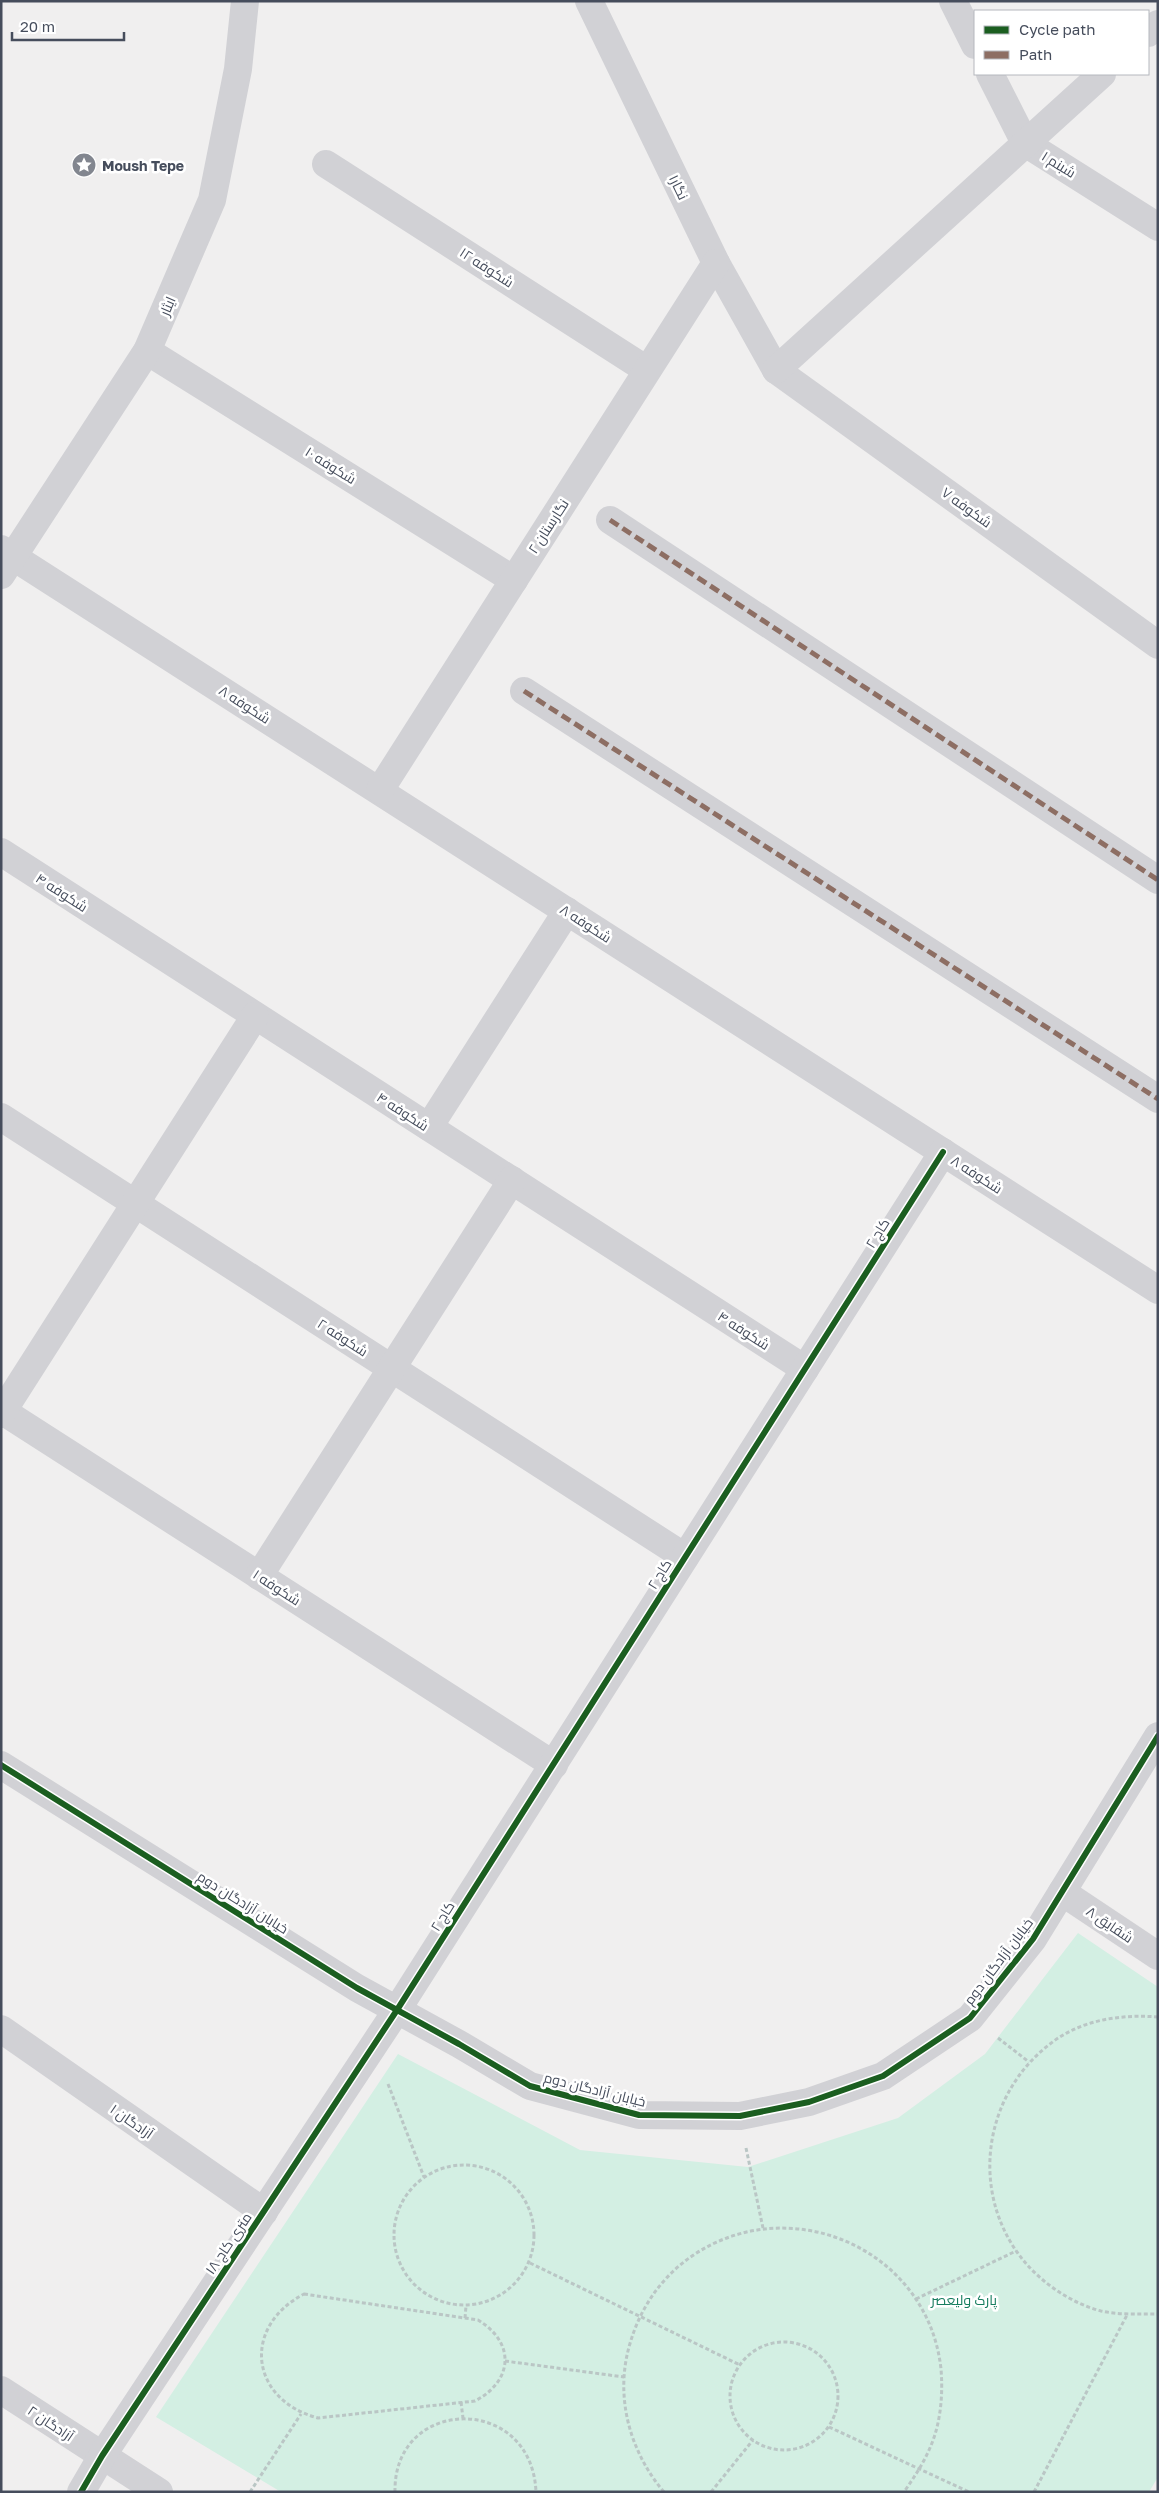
<svg xmlns="http://www.w3.org/2000/svg" width="1159" height="2493" font-family="'Golos Text',Cairo,sans-serif">
<style>
.green{fill:#d3efe3}
.lines{fill:none;stroke-linecap:round;stroke-linejoin:round}
.path{stroke:#bac6c5;stroke-width:3;stroke-dasharray:4 2.5;stroke-linecap:butt}
.minor{stroke:#d1d1d5;stroke-width:28}
.tertiary{stroke:#d1d1d5;stroke-width:28}
.quiet{stroke:#8d6e63;stroke-width:5;stroke-dasharray:10 5;stroke-linecap:butt}
.cycleway-casing{stroke:#fff;stroke-width:9}
.cycleway{stroke:#1b5e20;stroke-width:6}
.labels{text-anchor:middle;dominant-baseline:central;stroke-width:5;stroke-linejoin:round;paint-order:stroke}
.street-label{font-size:14px;fill:#464d5c;stroke:#fff}
.poi-label{font-size:14px;font-weight:bold;fill:#464d5c;stroke:#fff;text-anchor:start}
.park-label{font-size:14px;fill:#177d5f;stroke:#fff}
</style>
<rect width="100%" height="100%" fill="#f0efef"/>
<path class="green" d="M 1078,1933 L 1158,1987 L 1158,2477 L 1149,2492 L 281,2492 L 156,2417 L 398,2054 L 580,2150 L 748,2167 L 898,2118 L 985,2054 Z"/>
<g class="lines">
<g class="path">
<path d="M 1158,2017 C 1120,2014 1080,2020 1050,2044 C 983,2095 969,2193 1023,2260 C 1043,2284 1071,2303 1101,2311 C 1120,2315 1139,2314 1158,2314"/>
<path d="M 998,2038 L 1029,2062"/>
<path d="M 388,2084 L 424,2177"/>
<path d="M 746,2148 L 763,2228"/>
<circle cx="464" cy="2235" r="70"/>
<path d="M 530,2263 L 740,2365"/>
<path d="M 304,2294 L 478,2320 C 516,2343 513,2381 475,2401 L 318,2418 C 250,2400 241,2327 304,2294 Z"/>
<path d="M 916,2299 L 1016,2251"/>
<path d="M 465,2318 L 466,2306"/>
<circle cx="784" cy="2396" r="54"/>
<path d="M 505,2361 L 624,2377"/>
<path d="M 461,2402 L 463,2418"/>
<path d="M 829,2427 L 969,2492"/>
<path d="M 250,2492 L 301,2414"/>
<path d="M 395,2492 C 393,2396 532,2393 536,2492"/>
<path d="M 664,2492 C 630,2452 615,2398 629,2347 C 639,2310 660,2278 692,2256 C 790,2189 928,2249 941,2369 C 943,2393 941,2420 932,2443 C 925,2461 915,2476 904,2492"/>
<path d="M 711,2492 L 753,2440"/>
<path d="M 1034,2492 L 1127,2315"/>
</g>
<g class="minor">
<path d="M 589,1 L 716,263 L 776,370 L 1158,645"/>
<path d="M 953,1 L 975,45"/>
<path d="M 1148,33 L 1158,24"/>
<path d="M 990,74 L 1025,143 L 1158,227"/>
<path d="M 326,164 L 647,370"/>
<path d="M 147,351 L 514,580"/>
<path d="M 776,370 L 1102,74"/>
<path d="M 610,520 L 1158,880"/>
<path d="M 1,549 L 1158,1290"/>
<path d="M 524,691 L 1158,1099"/>
<path d="M 380,790 L 716,263"/>
<path d="M 1,852 L 805,1369"/>
<path d="M 1,1117 L 685,1557"/>
<path d="M 429,1127 L 567,911"/>
<path d="M 1,1410 L 554,1765"/>
<path d="M 1,1414 L 255,1016"/>
<path d="M 259,1576 L 512,1180"/>
<path d="M 1062,1892 L 1158,1956"/>
<path d="M 1,2029 L 264,2212"/>
<path d="M 1,2390 L 159,2492"/>
<path d="M 81,2492 L 102,2456 L 397,2010 L 943,1152"/>
</g>
<g class="tertiary">
<path d="M 1,575 L 147,351 L 212,200 L 238,69 L 245,1"/>
<path d="M 1,1765 L 357,1988 L 459,2044 L 530,2086 L 639,2115 L 740,2116 L 809,2102 L 883,2076 L 970,2018 L 1033,1939 L 1158,1736"/>
</g>
<g class="quiet">
<path d="M 610,520 L 1158,880"/>
<path d="M 524,691 L 1158,1099"/>
</g>
<defs>
<g id="cycleway">
<path d="M 1,1765 L 357,1988 L 459,2044 L 530,2086 L 639,2115 L 740,2116 L 809,2102 L 883,2076 L 970,2018 L 1033,1939 L 1158,1736"/>
<path d="M 81,2492 L 102,2456 L 397,2010 L 943,1152"/>
</g>
</defs>
<use href="#cycleway" class="cycleway-casing"/>
<use href="#cycleway" class="cycleway"/>
</g>
<defs>
<symbol id="sight-disc" viewBox="-11 -11 22 22"><circle r="9.5" fill="#82868f" stroke="#fff"/><path d="M0-6L1.8-2.2L6-1.7L2.9 1.2L3.7 5.4L0 3.3L-3.7 5.4L-2.9 1.2L-6-1.7L-1.8-2.2Z" fill="#fff"/></symbol>
</defs>
<g fill-rule="evenodd">
<use href="#sight-disc" x="70" y="151" width="28" height="28"/>
</g>
<g class="labels">
<g class="street-label">
<text transform="translate(1059 164) rotate(32)">شبنم ۱</text>
<text transform="translate(679 187) rotate(64)">نگار۱</text>
<text transform="translate(487 267) rotate(33)">شکوفه ۱۲</text>
<text transform="translate(167 306) rotate(-67)">ایثار</text>
<text transform="translate(331 465) rotate(32)">شکوفه ۱۰</text>
<text transform="translate(967 507) rotate(36)">شکوفه ۷</text>
<text transform="translate(548 526) rotate(-57)">نگارستان ۲</text>
<text transform="translate(245 704) rotate(33)">شکوفه ۸</text>
<text transform="translate(62 892) rotate(33)">شکوفه ۴</text>
<text transform="translate(586 923) rotate(33)">شکوفه ۸</text>
<text transform="translate(403 1111) rotate(33)">شکوفه ۴</text>
<text transform="translate(977 1174) rotate(33)">شکوفه ۸</text>
<text transform="translate(877 1233) rotate(-58)">کاج ۲</text>
<text transform="translate(744 1330) rotate(33)">شکوفه ۴</text>
<text transform="translate(343 1337) rotate(33)">شکوفه ۲</text>
<text transform="translate(659 1574) rotate(-58)">کاج ۲</text>
<text transform="translate(277 1587) rotate(33)">شکوفه ۱</text>
<text transform="translate(243 1902) rotate(32)">خیابان آزادگان دوم</text>
<text transform="translate(442 1916) rotate(-58)">کاج ۲</text>
<text transform="translate(1110 1924) rotate(34)">شقایق ۸</text>
<text transform="translate(998 1961) rotate(-53)">خیابان آزادگان دوم</text>
<text transform="translate(595 2089) rotate(14)">خیابان آزادگان دوم</text>
<text transform="translate(132 2121) rotate(35)">آزادگان ۱</text>
<text transform="translate(228 2243) rotate(-56)">۱۸ متری کاج</text>
<text transform="translate(51 2423) rotate(34)">آزادگان ۲</text>
</g>
<g class="poi-label">
<text x="102" y="165">Moush Tepe</text>
</g>
<g class="park-label">
<text x="964" y="2299">پارک ولیعصر</text>
</g>
</g>
<rect width="1159" height="2493" fill="none" stroke="#464d5c" stroke-width="5"/>
<rect x="974" y="10" width="175" height="65" fill="#ffffff" stroke="#b5b8be"/>
<rect x="984" y="26" width="25" height="8" fill="#1b5e20" stroke="#b5b8be"/>
<text x="1019" y="35" font-size="15" fill="#464d5c">Cycle path</text>
<rect x="984" y="51" width="25" height="8" fill="#8d6e63" stroke="#b5b8be"/>
<text x="1019" y="60" font-size="15" fill="#464d5c">Path</text>
<path d="M12 32v8h112v-8" fill="none" stroke="#464d5c" stroke-width="2.5"/>
<text x="20" y="32" font-size="15" fill="#464d5c" stroke="#ffffff" stroke-width="4" paint-order="stroke">20 m</text>
</svg>
